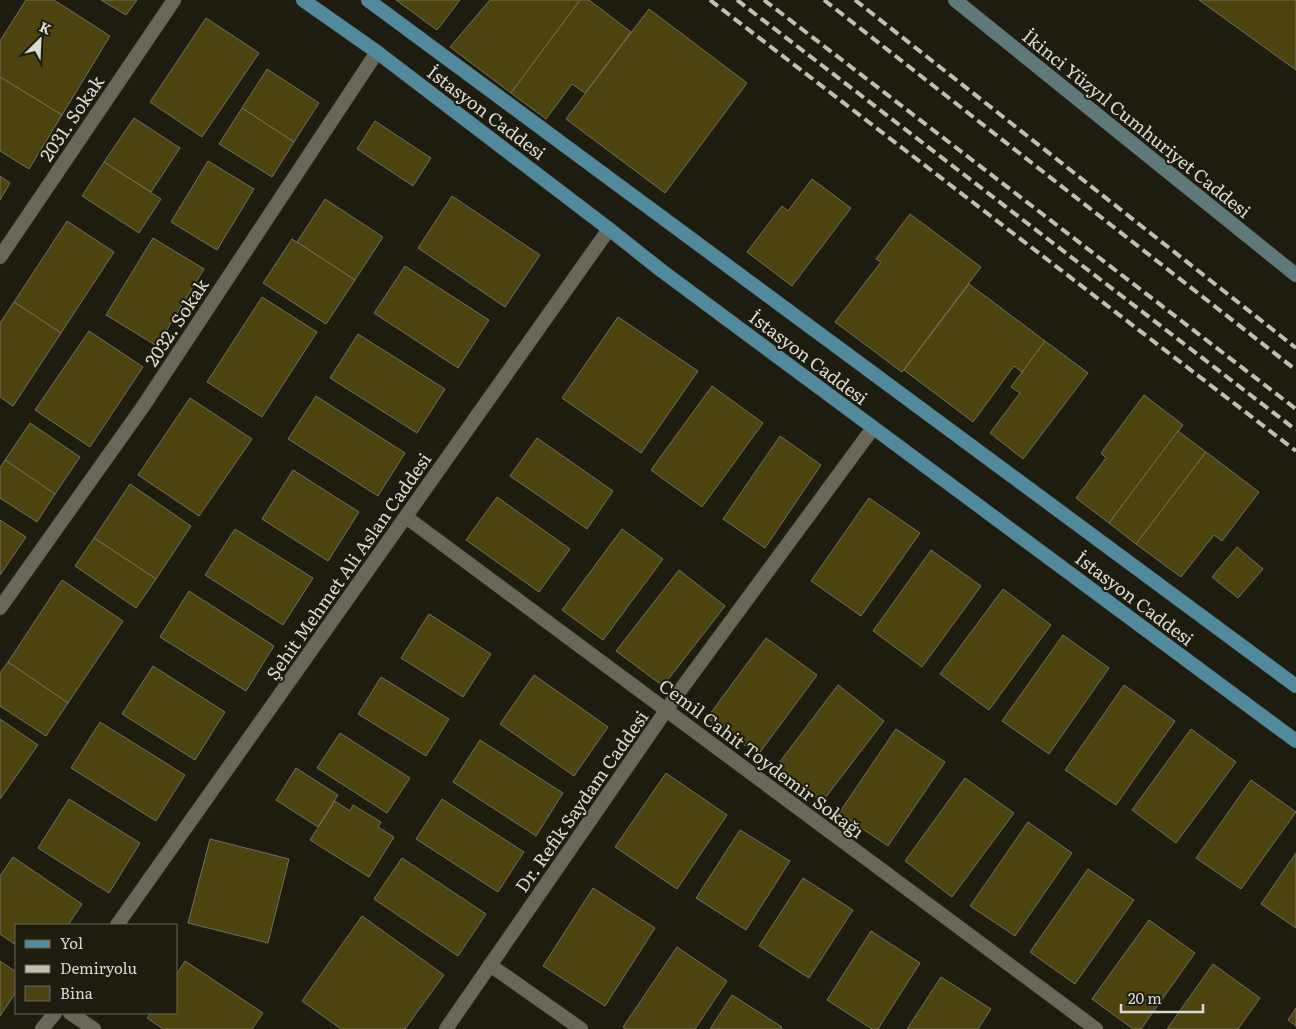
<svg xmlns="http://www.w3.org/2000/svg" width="1296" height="1029" font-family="Literata,serif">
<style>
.building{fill:#4c430e;stroke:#727061}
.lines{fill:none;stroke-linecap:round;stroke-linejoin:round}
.minor-casing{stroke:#36352f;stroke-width:15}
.tertiary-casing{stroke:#36352f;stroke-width:15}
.secondary-casing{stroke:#36352f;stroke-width:15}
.primary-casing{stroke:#36352f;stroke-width:15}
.minor{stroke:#696758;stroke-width:14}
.tertiary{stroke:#696758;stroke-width:14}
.secondary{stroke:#5d797a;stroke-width:14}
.primary{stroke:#518a9c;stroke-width:14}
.rail{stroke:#c0bfb6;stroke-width:4;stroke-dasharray:10 5;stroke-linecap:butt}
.labels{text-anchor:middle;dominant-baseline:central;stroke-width:4;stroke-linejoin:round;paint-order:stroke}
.street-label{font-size:18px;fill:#dbdad2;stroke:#1e1b0f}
</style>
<rect width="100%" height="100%" fill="#1e1b0f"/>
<g class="building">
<path d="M 26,0 L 54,0 L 110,36 L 62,115 L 0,77 L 0,41 Z"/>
<path d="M 101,0 L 137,0 L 126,15 Z"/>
<path d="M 396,0 L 460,0 L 437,30 Z"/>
<path d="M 490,0 L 580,0 L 511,93 L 450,47 Z"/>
<path d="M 580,0 L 589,0 L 631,32 L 585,93 L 572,84 L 546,119 L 511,93 Z"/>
<path d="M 1199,0 L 1296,0 L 1296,70 Z"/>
<path d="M 649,9 L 747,83 L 665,193 L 566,119 Z"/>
<path d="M 206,18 L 259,53 L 202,137 L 150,102 Z"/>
<path d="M 267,69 L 319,103 L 294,142 L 242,108 Z"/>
<path d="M 0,77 L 62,115 L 29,169 L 0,151 Z"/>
<path d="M 242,108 L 294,142 L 272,177 L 219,144 Z"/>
<path d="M 134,118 L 180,148 L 151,192 L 104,162 Z"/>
<path d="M 375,121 L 431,158 L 413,186 L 357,149 Z"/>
<path d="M 208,161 L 254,189 L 217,250 L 171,222 Z"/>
<path d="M 104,162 L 161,199 L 139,233 L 82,196 Z"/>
<path d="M 0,176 L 10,183 L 0,200 Z"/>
<path d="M 812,179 L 851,208 L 792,286 L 747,252 L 782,206 L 788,211 Z"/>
<path d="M 452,196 L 540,255 L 505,307 L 418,248 Z"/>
<path d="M 325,199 L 383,237 L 355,280 L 297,242 Z"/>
<path d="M 910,214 L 981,267 L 902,372 L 835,322 L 881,262 L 876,259 Z"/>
<path d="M 67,221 L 114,252 L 61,333 L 14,302 Z"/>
<path d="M 153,238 L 204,269 L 157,346 L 106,315 Z"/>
<path d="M 292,239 L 355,280 L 326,324 L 263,283 Z"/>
<path d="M 405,266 L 489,320 L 458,368 L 374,313 Z"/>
<path d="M 969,284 L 1045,341 L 1022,372 L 1014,366 L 973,422 L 904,370 Z"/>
<path d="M 262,297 L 317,332 L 262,417 L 207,382 Z"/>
<path d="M 14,302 L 61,333 L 13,406 L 0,397 L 0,323 Z"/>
<path d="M 618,317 L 698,371 L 641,453 L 562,398 Z"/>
<path d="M 89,331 L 143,367 L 90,447 L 35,410 Z"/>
<path d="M 358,334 L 445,389 L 417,433 L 330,378 Z"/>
<path d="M 1045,341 L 1088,373 L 1023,459 L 990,433 L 1020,393 L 1011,387 Z"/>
<path d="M 712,386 L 763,423 L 702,507 L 651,470 Z"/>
<path d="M 1144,395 L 1183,425 L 1109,523 L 1076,498 L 1106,458 L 1101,453 Z"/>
<path d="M 316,396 L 405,453 L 378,496 L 288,439 Z"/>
<path d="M 190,398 L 252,439 L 199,516 L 138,475 Z"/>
<path d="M 30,423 L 80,457 L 55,494 L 5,460 Z"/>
<path d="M 1178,431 L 1206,452 L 1136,544 L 1109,523 Z"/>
<path d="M 780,436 L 821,465 L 765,548 L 723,519 Z"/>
<path d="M 537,438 L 613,491 L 587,529 L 510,476 Z"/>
<path d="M 1206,452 L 1259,492 L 1222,541 L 1214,535 L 1181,577 L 1136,544 Z"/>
<path d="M 5,460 L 55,494 L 37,522 L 0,498 L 0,468 Z"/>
<path d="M 293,470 L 359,512 L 328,561 L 262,519 Z"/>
<path d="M 130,484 L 191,526 L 156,579 L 94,538 Z"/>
<path d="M 497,497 L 570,549 L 539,592 L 466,540 Z"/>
<path d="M 869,498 L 920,533 L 861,616 L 811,581 Z"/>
<path d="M 0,520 L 26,537 L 0,575 Z"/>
<path d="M 235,529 L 313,578 L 283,625 L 205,575 Z"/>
<path d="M 622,529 L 663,559 L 603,640 L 562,610 Z"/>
<path d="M 94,538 L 156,579 L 136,608 L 75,566 Z"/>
<path d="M 1237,547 L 1263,569 L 1238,598 L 1212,577 Z"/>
<path d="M 931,550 L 981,586 L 922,667 L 873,631 Z"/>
<path d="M 679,570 L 725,606 L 663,686 L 616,651 Z"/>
<path d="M 62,580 L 123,621 L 68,703 L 8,662 Z"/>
<path d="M 1003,589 L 1051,625 L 989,710 L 940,674 Z"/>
<path d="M 189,591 L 274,646 L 246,691 L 160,637 Z"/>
<path d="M 429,614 L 491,654 L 463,697 L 401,658 Z"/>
<path d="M 1063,635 L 1109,668 L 1049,754 L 1002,721 Z"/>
<path d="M 766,638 L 817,675 L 758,755 L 707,718 Z"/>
<path d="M 8,662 L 68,703 L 46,736 L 0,706 L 0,673 Z"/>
<path d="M 153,666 L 225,712 L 195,760 L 122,714 Z"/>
<path d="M 534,675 L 608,727 L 574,776 L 500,724 Z"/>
<path d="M 381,677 L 449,719 L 426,756 L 358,714 Z"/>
<path d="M 838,685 L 884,721 L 822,802 L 776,767 Z"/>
<path d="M 1124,685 L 1175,721 L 1116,805 L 1065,770 Z"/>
<path d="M 0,719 L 38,745 L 0,799 Z"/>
<path d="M 100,722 L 185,775 L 156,821 L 71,768 Z"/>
<path d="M 896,729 L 945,762 L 888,846 L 839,813 Z"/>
<path d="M 1191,729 L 1236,762 L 1176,843 L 1132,810 Z"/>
<path d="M 340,733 L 410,778 L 387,813 L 317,768 Z"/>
<path d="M 480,740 L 563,793 L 536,836 L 453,782 Z"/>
<path d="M 296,768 L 338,795 L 318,827 L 276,800 Z"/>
<path d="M 666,773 L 727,815 L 677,889 L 615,847 Z"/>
<path d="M 965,778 L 1014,813 L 952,897 L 905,861 Z"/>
<path d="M 1251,780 L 1296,812 L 1241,889 L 1196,858 Z"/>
<path d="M 69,799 L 140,843 L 109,893 L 38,848 Z"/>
<path d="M 442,799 L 524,852 L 498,892 L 416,839 Z"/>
<path d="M 335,801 L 350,811 L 353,805 L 381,822 L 378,827 L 394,837 L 369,877 L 310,840 Z"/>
<path d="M 1028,822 L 1072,853 L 1015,936 L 970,906 Z"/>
<path d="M 740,830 L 790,861 L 746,930 L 696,898 Z"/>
<path d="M 210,839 L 289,859 L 268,943 L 188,923 Z"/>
<path d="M 1296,853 L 1296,928 L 1261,904 Z"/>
<path d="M 13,857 L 82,904 L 68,925 L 16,925 L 16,945 L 0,934 L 0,876 Z"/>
<path d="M 402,858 L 486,914 L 458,956 L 374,899 Z"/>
<path d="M 1088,869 L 1134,900 L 1075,984 L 1030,952 Z"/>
<path d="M 803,878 L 853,910 L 809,978 L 759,946 Z"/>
<path d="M 593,888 L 655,928 L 605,1006 L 543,966 Z"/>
<path d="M 362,916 L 444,975 L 405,1029 L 341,1029 L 302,1001 Z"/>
<path d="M 1149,920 L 1195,953 L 1141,1029 L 1133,1029 L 1092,999 Z"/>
<path d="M 871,931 L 920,963 L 878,1029 L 872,1029 L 827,1000 Z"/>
<path d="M 677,947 L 727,981 L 695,1029 L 626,1029 L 623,1027 Z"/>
<path d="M 0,961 L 16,972 L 16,992 L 0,1016 Z"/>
<path d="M 185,961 L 263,1013 L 252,1029 L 163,1029 L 147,1018 L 151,1013 L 176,1013 L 176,975 Z"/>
<path d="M 1213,964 L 1260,998 L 1238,1029 L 1167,1029 Z"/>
<path d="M 941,977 L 991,1009 L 978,1029 L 907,1029 Z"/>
<path d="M 732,995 L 782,1027 L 781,1029 L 710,1029 Z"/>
<path d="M 1296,1008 L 1296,1026 L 1288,1020 Z"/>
</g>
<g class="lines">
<defs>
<g id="minor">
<path d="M 0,257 L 174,0"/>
<path d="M 406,517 L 1096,1029"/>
<path d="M 0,608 L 142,408 L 377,52"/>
<path d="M 490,965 L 581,1029"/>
<path d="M 70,1013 L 94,1029"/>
<path d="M 446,1029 L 676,696 L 873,428"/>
</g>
<g id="tertiary">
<path d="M 117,925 L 609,229"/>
<path d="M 42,1029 L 55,1013"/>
</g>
<path id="secondary" d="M 955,0 L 1296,275"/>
<g id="primary">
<path d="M 303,0 L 377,52 L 609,229 L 662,271 L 1296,741"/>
<path d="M 368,0 L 1296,686"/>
</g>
</defs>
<use href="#minor" class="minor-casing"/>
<use href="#tertiary" class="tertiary-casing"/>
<use href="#secondary" class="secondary-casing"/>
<use href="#primary" class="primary-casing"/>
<use href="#minor" class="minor"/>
<use href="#tertiary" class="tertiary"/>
<use href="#secondary" class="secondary"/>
<use href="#primary" class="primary"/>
<g class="rail">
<path d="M 710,0 L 1296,451"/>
<path d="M 737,0 L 1296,430"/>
<path d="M 764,0 L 1296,409"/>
<path d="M 824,0 L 1296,370"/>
<path d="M 855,0 L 1296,348"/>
</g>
</g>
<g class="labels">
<g class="street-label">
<text transform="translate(487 112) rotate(37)">İstasyon Caddesi</text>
<text transform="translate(71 118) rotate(-56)">2031. Sokak</text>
<text transform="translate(1137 123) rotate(39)">İkinci Yüzyıl Cumhuriyet Caddesi</text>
<text transform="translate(176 322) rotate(-57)">2032. Sokak</text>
<text transform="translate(809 357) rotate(37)">İstasyon Caddesi</text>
<text transform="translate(348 566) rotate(-55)">Şehit Mehmet Ali Aslan Caddesi</text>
<text transform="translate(1135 598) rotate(37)">İstasyon Caddesi</text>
<text transform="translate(762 758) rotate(37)">Cemil Cahit Toydemir Sokağı</text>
<text transform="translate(581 801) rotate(-55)">Dr. Refik Saydam Caddesi</text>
</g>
</g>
<rect x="15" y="924" width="162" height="90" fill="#1e1b0f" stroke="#6a675d"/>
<rect x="25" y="940" width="25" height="8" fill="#518a9c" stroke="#6a675d"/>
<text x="60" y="949" font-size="15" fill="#dbdad2">Yol</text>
<rect x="25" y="965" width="25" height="8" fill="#c0bfb6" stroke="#6a675d"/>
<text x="60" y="974" font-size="15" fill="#dbdad2">Demiryolu</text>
<rect x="25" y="986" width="25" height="15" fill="#4c430e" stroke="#6a675d"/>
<text x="60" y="999" font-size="15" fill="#dbdad2">Bina</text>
<g transform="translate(40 40) rotate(24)" stroke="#1e1b0f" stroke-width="4" paint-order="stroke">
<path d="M0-4L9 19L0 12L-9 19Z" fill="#dbdad2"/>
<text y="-8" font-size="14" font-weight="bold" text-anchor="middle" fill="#dbdad2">K</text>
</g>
<path d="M1121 1004v8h82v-8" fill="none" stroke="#dbdad2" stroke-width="2.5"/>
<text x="1128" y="1004" font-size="15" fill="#dbdad2" stroke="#1e1b0f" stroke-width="4" paint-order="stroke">20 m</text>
</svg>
